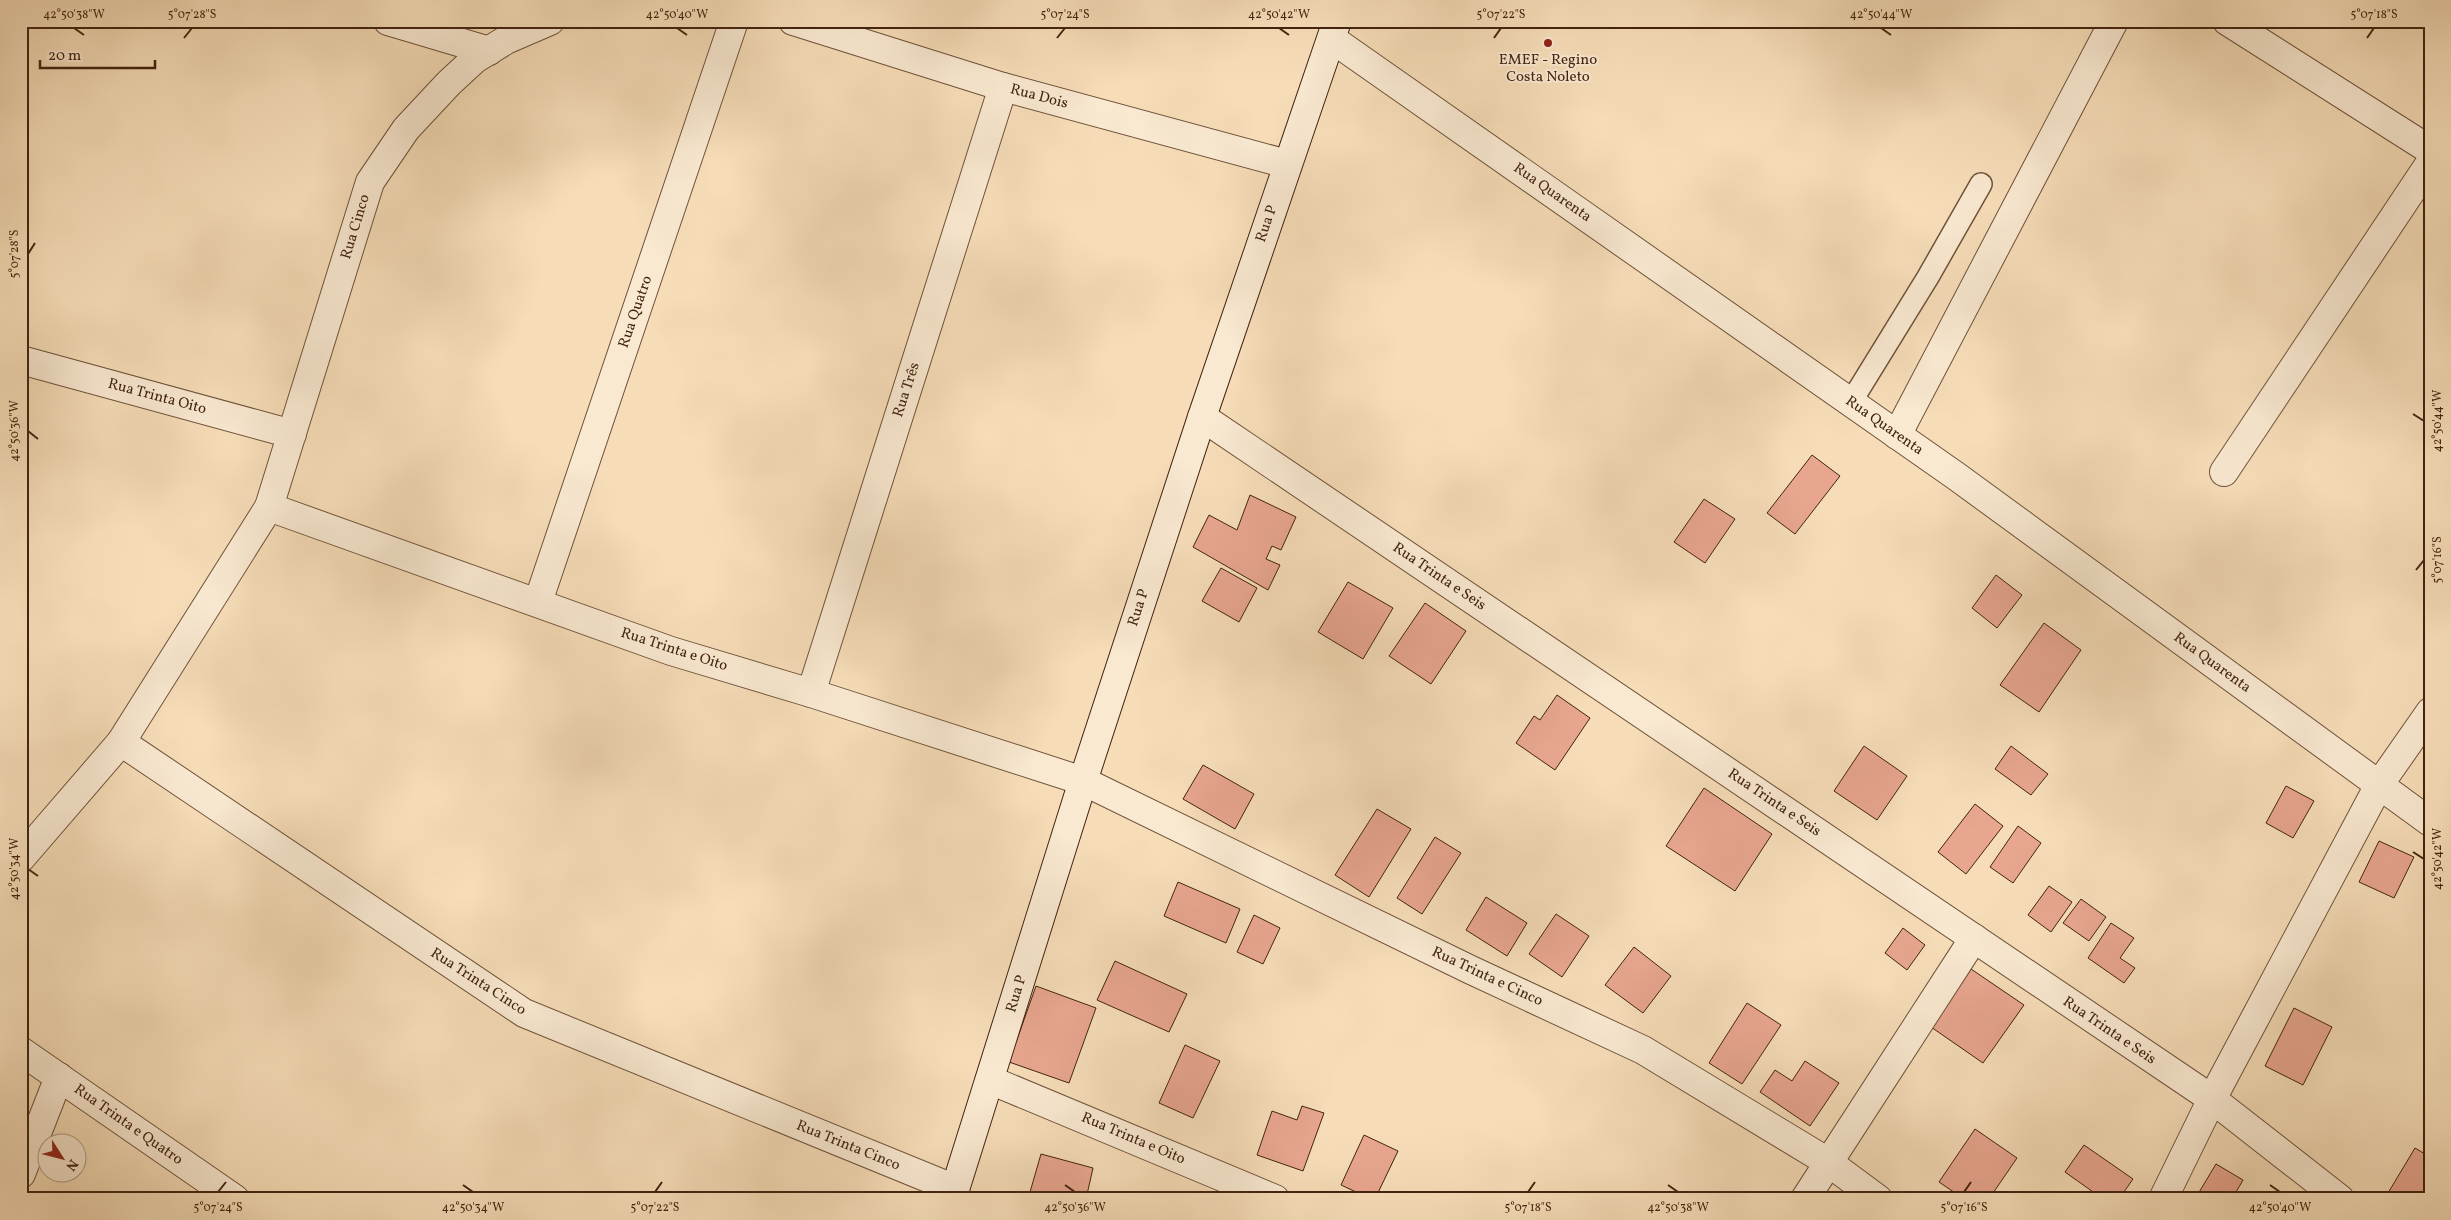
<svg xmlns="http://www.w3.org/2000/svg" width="2451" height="1220" font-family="Vollkorn,serif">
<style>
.building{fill:#e8a68f;stroke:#42230f}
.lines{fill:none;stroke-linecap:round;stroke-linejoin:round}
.lane-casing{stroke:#6f5239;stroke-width:24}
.street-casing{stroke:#6f5239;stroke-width:30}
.secondary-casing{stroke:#42230f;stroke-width:30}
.lane{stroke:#f9e9d1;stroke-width:21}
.street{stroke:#f9e9d1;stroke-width:28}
.secondary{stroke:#f9e9d1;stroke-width:28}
.ticks{fill:none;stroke:#42230f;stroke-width:2}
.poi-dot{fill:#8f2418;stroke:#f9e9d1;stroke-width:2}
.labels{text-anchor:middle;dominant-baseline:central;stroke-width:4;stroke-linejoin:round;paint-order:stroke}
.poi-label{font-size:15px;fill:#42230f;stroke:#f9e9d1}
.street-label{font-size:15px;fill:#42230f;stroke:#f9e9d1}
.neatline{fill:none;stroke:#42230f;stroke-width:2}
.ticks-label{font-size:12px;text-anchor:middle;fill:#42230f}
</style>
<rect width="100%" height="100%" fill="#f6ddb8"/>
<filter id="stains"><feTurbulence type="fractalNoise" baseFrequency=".004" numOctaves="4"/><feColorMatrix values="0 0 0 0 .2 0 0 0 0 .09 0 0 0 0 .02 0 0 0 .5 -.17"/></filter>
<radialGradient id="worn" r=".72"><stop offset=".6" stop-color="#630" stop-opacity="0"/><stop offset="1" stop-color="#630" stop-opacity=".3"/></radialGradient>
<g class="building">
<path d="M 1812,455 L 1840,476 L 1795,534 L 1767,513 Z"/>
<path d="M 1250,495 L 1296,517 L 1281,550 L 1272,546 L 1266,559 L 1280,565 L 1268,590 L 1193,547 L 1209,515 L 1237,530 Z"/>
<path d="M 1704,499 L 1735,519 L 1705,563 L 1674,542 Z"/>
<path d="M 1221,568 L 1257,588 L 1239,622 L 1202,601 Z"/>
<path d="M 1996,575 L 2022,595 L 1997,628 L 1972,608 Z"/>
<path d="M 1348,582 L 1393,608 L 1363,659 L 1318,632 Z"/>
<path d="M 1425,603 L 1466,631 L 1431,684 L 1389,656 Z"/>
<path d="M 2044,623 L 2081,650 L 2039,712 L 2000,685 Z"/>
<path d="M 1557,695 L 1590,718 L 1555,770 L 1516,743 L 1534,716 L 1540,720 Z"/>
<path d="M 1864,746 L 1907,776 L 1877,820 L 1834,791 Z"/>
<path d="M 2011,746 L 2048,774 L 2031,795 L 1995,769 Z"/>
<path d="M 1203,765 L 1254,794 L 1235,829 L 1183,799 Z"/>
<path d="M 2286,786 L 2314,801 L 2293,838 L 2266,823 Z"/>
<path d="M 1704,788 L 1772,834 L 1735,891 L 1666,846 Z"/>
<path d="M 1975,804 L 2003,826 L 1966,874 L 1938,852 Z"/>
<path d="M 1377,809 L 1411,829 L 1369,897 L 1335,875 Z"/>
<path d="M 2018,826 L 2041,843 L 2013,883 L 1990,867 Z"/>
<path d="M 1435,837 L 1461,853 L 1422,914 L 1397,898 Z"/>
<path d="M 2379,841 L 2414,857 L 2394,898 L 2359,882 Z"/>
<path d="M 1178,882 L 1240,909 L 1226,943 L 1164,916 Z"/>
<path d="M 2049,886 L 2072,902 L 2051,932 L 2028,915 Z"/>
<path d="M 1486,897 L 1527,923 L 1507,956 L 1466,930 Z"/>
<path d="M 2081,899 L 2106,917 L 2089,941 L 2063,923 Z"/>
<path d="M 1556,914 L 1589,936 L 1562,977 L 1529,954 Z"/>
<path d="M 1254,915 L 1280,928 L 1263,964 L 1237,952 Z"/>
<path d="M 2111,923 L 2134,938 L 2120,958 L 2135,968 L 2124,983 L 2088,958 Z"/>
<path d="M 1903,928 L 1925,945 L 1907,970 L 1885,953 Z"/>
<path d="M 1634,947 L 1671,976 L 1643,1013 L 1605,985 Z"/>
<path d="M 1115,961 L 1187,994 L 1169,1032 L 1097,1000 Z"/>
<path d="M 1971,969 L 2024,1005 L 1983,1063 L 1931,1027 Z"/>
<path d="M 1036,986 L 1096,1008 L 1069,1083 L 1009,1062 Z"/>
<path d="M 1747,1003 L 1781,1025 L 1742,1084 L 1709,1063 Z"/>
<path d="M 2294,1008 L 2332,1027 L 2303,1085 L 2265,1066 Z"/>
<path d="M 1185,1045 L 1220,1061 L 1193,1118 L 1159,1103 Z"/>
<path d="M 1805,1061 L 1839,1083 L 1810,1126 L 1760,1092 L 1775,1070 L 1792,1081 Z"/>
<path d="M 1302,1106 L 1324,1113 L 1303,1171 L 1257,1155 L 1272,1111 L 1297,1120 Z"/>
<path d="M 1975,1129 L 2017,1158 L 1989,1199 L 1964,1199 L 1939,1182 Z"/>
<path d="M 1364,1135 L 1398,1151 L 1375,1199 L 1371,1199 L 1341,1185 Z"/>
<path d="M 2084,1145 L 2133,1179 L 2119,1199 L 2103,1199 L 2065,1172 Z"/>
<path d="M 2415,1148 L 2430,1157 L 2430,1190 L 2424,1199 L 2397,1199 L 2388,1193 Z"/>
<path d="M 1041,1154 L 1093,1168 L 1086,1199 L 1028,1199 Z"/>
<path d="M 2216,1164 L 2243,1180 L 2232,1199 L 2195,1199 Z"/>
</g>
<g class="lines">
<defs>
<path id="lane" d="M 1851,402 L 1928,277 L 1981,184"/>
<g id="street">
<path d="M 388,21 L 489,51"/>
<path d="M 793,21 L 1003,87 L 1287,164"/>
<path d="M 2227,21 L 2430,150"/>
<path d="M 1332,39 L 1956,476 L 2430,822"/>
<path d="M 21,360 L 292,434"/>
<path d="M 1202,417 L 2212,1099 L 2340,1199"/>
<path d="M 1897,435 L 2114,21"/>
<path d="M 2224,472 L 2430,163"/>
<path d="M 269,507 L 671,651 L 811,693 L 1083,781 L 1471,970 L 1643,1050 L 1828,1162 L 1878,1199"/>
<path d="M 538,602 L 734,21"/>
<path d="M 811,693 L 1003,87"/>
<path d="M 121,742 L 524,1013 L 955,1189"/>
<path d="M 21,858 L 121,742 L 269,507 L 370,182 L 406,129 L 449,83 L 475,59 L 506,40 L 550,21"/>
<path d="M 21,1051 L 235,1199"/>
<path d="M 990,1080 L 1275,1199"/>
<path d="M 21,1174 L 59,1077"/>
<path d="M 1805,1199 L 1974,938"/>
<path d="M 2163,1199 L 2212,1099 L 2379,785 L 2430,712"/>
</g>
<path id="secondary" d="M 952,1199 L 1083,781 L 1202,417 L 1337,21"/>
</defs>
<use href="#lane" class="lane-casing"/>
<use href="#street" class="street-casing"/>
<use href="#secondary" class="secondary-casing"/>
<use href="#lane" class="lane"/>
<use href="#street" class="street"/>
<use href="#secondary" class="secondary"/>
</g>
<path class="ticks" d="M 74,28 L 84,35M 677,28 L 687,35M 1279,28 L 1289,35M 1881,28 L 1891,35M 184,38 L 192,28M 1057,38 L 1065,28M 1494,38 L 1501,28M 2367,38 L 2374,28M 28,254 L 35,243M 2413,414 L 2424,421M 28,431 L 38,439M 2416,570 L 2424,560M 2413,852 L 2424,859M 28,869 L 38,876M 463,1185 L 473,1192M 1065,1185 L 1075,1192M 1668,1185 L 1678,1192M 2270,1185 L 2280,1192M 218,1192 L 226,1182M 655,1192 L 662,1182M 1528,1192 L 1535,1182M 1964,1192 L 1971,1182"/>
<circle class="poi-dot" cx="1548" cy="43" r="5"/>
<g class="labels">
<g class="poi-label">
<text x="1548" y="60">EMEF - Regino<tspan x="1548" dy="17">Costa Noleto</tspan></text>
</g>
<g class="street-label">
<text transform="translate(1039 97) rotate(15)">Rua Dois</text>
<text transform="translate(1552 193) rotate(35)">Rua Quarenta</text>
<text transform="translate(1267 224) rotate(-71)">Rua P</text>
<text transform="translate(356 227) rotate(-73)">Rua Cinco</text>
<text transform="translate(636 312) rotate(-71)">Rua Quatro</text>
<text transform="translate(907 390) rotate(-72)">Rua Três</text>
<text transform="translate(157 397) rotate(15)">Rua Trinta Oito</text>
<text transform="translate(1884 426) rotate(35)">Rua Quarenta</text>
<text transform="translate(1439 577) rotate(34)">Rua Trinta e Seis</text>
<text transform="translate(1139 608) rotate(-72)">Rua P</text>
<text transform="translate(674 650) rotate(18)">Rua Trinta e Oito</text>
<text transform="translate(2212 663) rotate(36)">Rua Quarenta</text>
<text transform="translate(1774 803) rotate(34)">Rua Trinta e Seis</text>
<text transform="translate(1487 977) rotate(25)">Rua Trinta e Cinco</text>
<text transform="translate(478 982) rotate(33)">Rua Trinta Cinco</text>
<text transform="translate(1017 994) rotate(-73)">Rua P</text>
<text transform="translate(2109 1031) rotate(34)">Rua Trinta e Seis</text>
<text transform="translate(128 1125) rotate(35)">Rua Trinta e Quatro</text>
<text transform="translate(1133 1139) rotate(23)">Rua Trinta e Oito</text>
<text transform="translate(848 1146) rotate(22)">Rua Trinta Cinco</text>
</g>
</g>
<rect width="2451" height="1220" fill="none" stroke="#f6ddb8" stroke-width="55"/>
<g transform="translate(62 1158) rotate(126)"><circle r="24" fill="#f9e9d1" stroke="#b09a83"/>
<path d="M0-4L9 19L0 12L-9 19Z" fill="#8f2418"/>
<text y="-8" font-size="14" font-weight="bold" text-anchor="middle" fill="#42230f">N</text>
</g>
<path d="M40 60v8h115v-8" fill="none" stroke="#42230f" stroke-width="2.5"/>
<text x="48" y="60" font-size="15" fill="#42230f" stroke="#f9e9d1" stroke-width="4" paint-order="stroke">20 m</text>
<rect x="28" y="28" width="2396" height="1164" class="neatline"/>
<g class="ticks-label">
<text x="74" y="18">42°50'38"W</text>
<text x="192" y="18">5°07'28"S</text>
<text x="677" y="18">42°50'40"W</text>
<text x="1065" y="18">5°07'24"S</text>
<text x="1279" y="18">42°50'42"W</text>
<text x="1501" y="18">5°07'22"S</text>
<text x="1881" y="18">42°50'44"W</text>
<text x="2374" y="18">5°07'18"S</text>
<text transform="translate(14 254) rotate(-90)" y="4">5°07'28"S</text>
<text transform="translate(2437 421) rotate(-90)" y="4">42°50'44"W</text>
<text transform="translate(14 431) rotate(-90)" y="4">42°50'36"W</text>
<text transform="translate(2437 560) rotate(-90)" y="4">5°07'16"S</text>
<text transform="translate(2437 859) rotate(-90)" y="4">42°50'42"W</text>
<text transform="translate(14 869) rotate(-90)" y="4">42°50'34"W</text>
<text x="218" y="1211">5°07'24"S</text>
<text x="473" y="1211">42°50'34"W</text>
<text x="655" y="1211">5°07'22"S</text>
<text x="1075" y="1211">42°50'36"W</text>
<text x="1528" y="1211">5°07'18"S</text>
<text x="1678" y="1211">42°50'38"W</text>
<text x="1964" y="1211">5°07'16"S</text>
<text x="2280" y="1211">42°50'40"W</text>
</g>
<rect width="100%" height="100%" filter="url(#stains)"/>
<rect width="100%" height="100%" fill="url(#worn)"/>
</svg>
